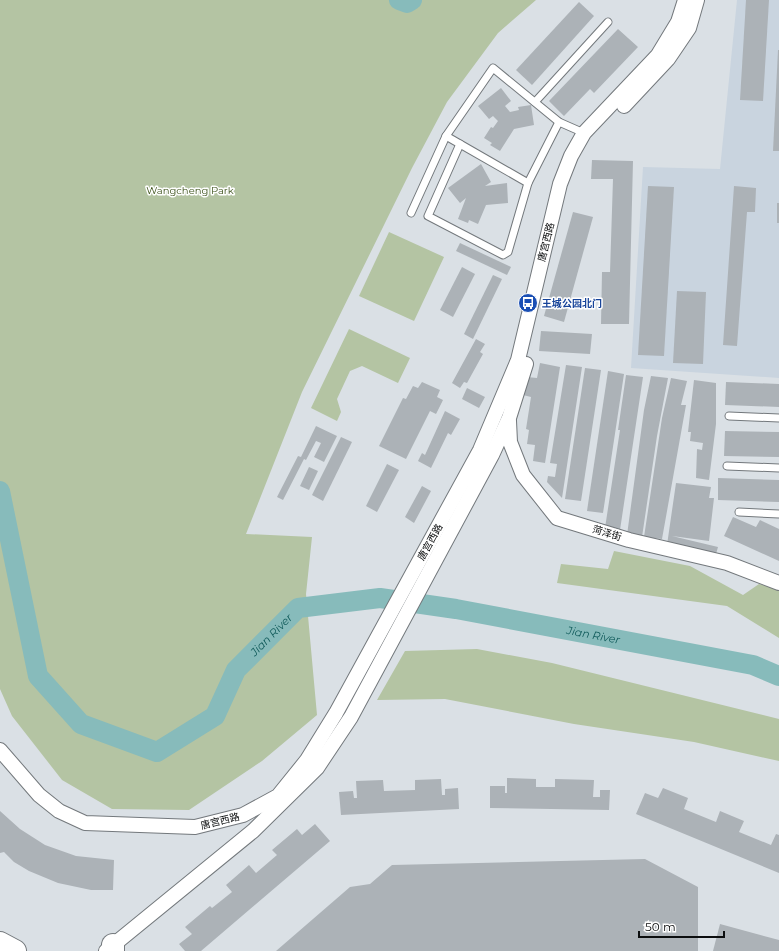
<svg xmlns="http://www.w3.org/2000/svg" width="779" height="951" font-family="Montserrat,'Noto Sans SC',sans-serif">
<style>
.built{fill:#c9d4df}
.green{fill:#b4c4a3}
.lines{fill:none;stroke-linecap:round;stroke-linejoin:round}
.river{stroke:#87bbbb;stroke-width:20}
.building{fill:#acb2b7}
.service-casing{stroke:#73787c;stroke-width:9}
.minor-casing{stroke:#73787c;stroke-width:16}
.primary-casing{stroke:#73787c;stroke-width:24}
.service{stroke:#fff;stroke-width:7}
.minor{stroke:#fff;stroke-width:14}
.primary{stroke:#fff;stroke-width:22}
.labels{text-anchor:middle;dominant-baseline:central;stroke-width:3;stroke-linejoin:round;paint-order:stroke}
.park-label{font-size:10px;fill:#3a5018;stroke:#fff}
.street-label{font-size:10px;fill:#0b0d0e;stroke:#fff}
.transit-label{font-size:10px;font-weight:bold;fill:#164399;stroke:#fff;text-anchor:start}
.water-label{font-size:11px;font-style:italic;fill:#0f5a5a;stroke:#fff}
</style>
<rect width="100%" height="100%" fill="#dae0e5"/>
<path class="built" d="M 737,0 L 779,0 L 779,378 L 631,368 L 643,167 L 720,169 Z"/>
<g class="green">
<path d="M 0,0 L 536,0 L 498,33 L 447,102 L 412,168 L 302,392 L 246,534 L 312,537 L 306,594 L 317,715 L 262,761 L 189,810 L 112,809 L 62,780 L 12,716 L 0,689 Z"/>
<path d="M 389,232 L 444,257 L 414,321 L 359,296 Z"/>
<path d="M 349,329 L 410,358 L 398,383 L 362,366 L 350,371 L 337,399 L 341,412 L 337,421 L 311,408 Z"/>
<path d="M 614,551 L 690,566 L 743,595 L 759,584 L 779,589 L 779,638 L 727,606 L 557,583 L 561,564 L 608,569 Z"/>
<path d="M 477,649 L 552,663 L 779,719 L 779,761 L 694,742 L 574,724 L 445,699 L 377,700 L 405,651 Z"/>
</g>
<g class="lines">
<g class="river">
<path d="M 399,0 L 407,3 L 412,0"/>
<path id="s1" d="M 0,491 L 38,676 L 81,724 L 157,752 L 215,716 L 236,670 L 298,608 L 380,598 L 456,609 L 753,665 L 779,676"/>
</g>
</g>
<g class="building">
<path d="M 746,0 L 769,0 L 763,101 L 740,100 Z"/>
<path d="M 579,2 L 594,16 L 532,85 L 516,70 Z"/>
<path d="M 618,29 L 638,47 L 594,93 L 590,89 L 564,116 L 549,101 Z"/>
<path d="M 778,50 L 779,50 L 779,151 L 773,151 Z"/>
<path d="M 501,88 L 511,101 L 505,106 L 510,112 L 519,110 L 518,107 L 531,105 L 534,125 L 514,129 L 500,151 L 490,145 L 492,143 L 484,138 L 491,127 L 493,128 L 498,121 L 493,116 L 489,119 L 478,106 Z"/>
<path d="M 592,160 L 633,161 L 629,324 L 601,324 L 602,272 L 610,272 L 613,179 L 591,179 Z"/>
<path d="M 481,164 L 491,182 L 485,186 L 507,183 L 508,203 L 486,205 L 478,224 L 469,220 L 468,223 L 458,219 L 466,198 L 460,203 L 448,188 Z"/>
<path d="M 648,186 L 674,187 L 664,356 L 638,355 Z"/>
<path d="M 734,186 L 756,188 L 755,212 L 747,212 L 737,346 L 723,345 Z"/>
<rect x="777" y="203" width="2" height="20"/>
<path d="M 573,212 L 593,217 L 564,322 L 544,316 Z"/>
<path d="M 460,243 L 511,267 L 507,275 L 456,251 Z"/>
<path d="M 462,267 L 475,274 L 453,317 L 440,310 Z"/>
<path d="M 493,275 L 502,279 L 473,339 L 464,334 Z"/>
<path d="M 677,291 L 706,292 L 703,364 L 673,363 Z"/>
<path d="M 541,331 L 592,334 L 590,354 L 539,351 Z"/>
<path d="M 476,339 L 485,344 L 480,352 L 483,354 L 467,383 L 464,382 L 460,388 L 452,383 Z"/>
<path d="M 540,363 L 560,367 L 545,463 L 533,461 L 535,445 L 527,444 L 529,430 L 526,429 L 531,397 L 523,395 L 527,377 L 537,378 Z"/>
<path d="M 566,365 L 582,367 L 562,498 L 547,482 L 548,476 L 555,477 L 557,464 L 550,463 Z"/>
<path d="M 585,368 L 601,370 L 581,501 L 565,499 Z"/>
<path d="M 608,371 L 624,374 L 603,513 L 587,511 Z"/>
<path d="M 626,375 L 643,377 L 620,530 L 605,528 L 620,430 L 618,430 Z"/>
<path d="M 651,376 L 668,378 L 657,436 L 642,537 L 627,535 L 644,410 Z"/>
<path d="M 671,378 L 687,381 L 681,405 L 686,405 L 662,539 L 644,537 L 662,418 Z"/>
<path d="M 694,380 L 716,383 L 716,424 L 709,480 L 696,478 L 697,449 L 702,450 L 703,443 L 690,441 L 691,432 L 688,432 Z"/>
<path d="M 422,382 L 440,390 L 437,397 L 443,400 L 436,414 L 430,411 L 406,459 L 379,446 L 403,398 L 406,399 L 413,386 L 418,388 Z"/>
<path d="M 726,382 L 779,384 L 779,407 L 725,405 Z"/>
<path d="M 467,388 L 485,397 L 479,408 L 462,399 Z"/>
<path d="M 445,411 L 460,419 L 451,435 L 448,433 L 431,468 L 418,461 L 422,453 L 425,455 Z"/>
<path d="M 316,426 L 337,436 L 324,462 L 314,457 L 321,443 L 316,441 L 306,460 L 304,459 L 283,500 L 277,497 L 298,456 L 301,457 Z"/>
<path d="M 725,431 L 779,432 L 779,457 L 724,456 Z"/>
<path d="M 341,437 L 352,442 L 323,501 L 312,495 Z"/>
<path d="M 387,464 L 399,470 L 377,512 L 366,506 Z"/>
<path d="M 309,467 L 318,471 L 309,490 L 300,486 Z"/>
<path d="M 718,478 L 779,480 L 779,502 L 718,500 Z"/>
<path d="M 676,483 L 711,487 L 709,498 L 714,498 L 709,541 L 672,536 L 718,547 L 716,554 L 667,545 Z"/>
<path d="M 422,486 L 431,491 L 414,523 L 405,517 Z"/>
<path d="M 733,517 L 756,527 L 760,520 L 779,529 L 779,561 L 724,536 Z"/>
<path d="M 507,778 L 536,779 L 536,787 L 555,787 L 555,779 L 594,780 L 593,797 L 600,797 L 600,790 L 610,790 L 609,810 L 490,808 L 490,786 L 505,786 L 505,793 L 507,793 Z"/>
<path d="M 441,779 L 442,795 L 445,795 L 445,789 L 458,788 L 459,809 L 341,815 L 339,792 L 353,791 L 354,798 L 357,798 L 356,781 L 383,780 L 384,791 L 415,790 L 415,780 Z"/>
<path d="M 663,788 L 688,798 L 684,809 L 716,822 L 720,811 L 744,821 L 739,832 L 771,845 L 776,834 L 779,835 L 779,873 L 636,814 L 645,793 L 658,798 Z"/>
<path d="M 0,811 L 20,829 L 45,845 L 76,856 L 114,860 L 113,890 L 91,890 L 58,883 L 29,871 L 14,862 L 4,852 L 0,853 Z"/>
<path d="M 315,824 L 330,841 L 201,951 L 185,951 L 179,944 L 192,934 L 185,927 L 210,906 L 212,908 L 232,892 L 226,885 L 249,865 L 256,873 L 277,855 L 272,850 L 297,829 L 302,835 Z"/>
<path d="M 645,859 L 698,887 L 698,951 L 276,951 L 350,887 L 370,884 L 392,865 Z"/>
<path d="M 720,924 L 779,940 L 779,951 L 713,951 Z"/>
</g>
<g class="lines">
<defs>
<g id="service">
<path d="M 535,102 L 608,22"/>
<path d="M 446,136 L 528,183"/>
<path d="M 460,144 L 428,216 L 503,255 L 508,252 L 528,183 L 559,122"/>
<path d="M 411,213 L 446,136 L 493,68 L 559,122 L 584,133"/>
<path d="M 729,416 L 779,418"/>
<path d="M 727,466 L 779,468"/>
<path d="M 739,512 L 779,514"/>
</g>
<g id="minor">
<path d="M 624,106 L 668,59 L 689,28 L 697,0"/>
<path d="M 509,421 L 510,442 L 523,475 L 557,518 L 629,540 L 727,563 L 779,583"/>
<path d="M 0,750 L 39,795 L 59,811 L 85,823 L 195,827 L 243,815 L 278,796 L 307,760 L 336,713 L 480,450 L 518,360 L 560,184 L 571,156 L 584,133 L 658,55 L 678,22 L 685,0"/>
<path d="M 106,951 L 253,831 L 317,768 L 351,717 L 492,455 L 509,418 L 526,364"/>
</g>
<g id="primary">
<path d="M 0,943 L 15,951"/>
<path d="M 113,945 L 113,951"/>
</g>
</defs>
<use href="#service" class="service-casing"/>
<use href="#minor" class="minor-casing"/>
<use href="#primary" class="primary-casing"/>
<use href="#service" class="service"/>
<use href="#minor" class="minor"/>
<use href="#primary" class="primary"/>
</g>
<defs>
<symbol id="bus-disc" viewBox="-11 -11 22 22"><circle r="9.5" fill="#1a4fb4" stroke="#fff"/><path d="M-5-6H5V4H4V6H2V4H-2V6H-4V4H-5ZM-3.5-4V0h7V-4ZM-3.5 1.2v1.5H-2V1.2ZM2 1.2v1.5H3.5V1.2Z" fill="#fff"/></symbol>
</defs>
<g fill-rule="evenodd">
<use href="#bus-disc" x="517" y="292" width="22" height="22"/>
</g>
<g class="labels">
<g class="park-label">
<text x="190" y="190">Wangcheng Park</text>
</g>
<g class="street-label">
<text transform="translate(546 242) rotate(-76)">唐宫西路</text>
<text transform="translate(607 533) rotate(17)">菏泽街</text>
<text transform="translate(430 542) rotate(-61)">唐宫西路</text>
<text transform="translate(220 821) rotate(-14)">唐宫西路</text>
</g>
<g class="transit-label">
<text x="542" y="303">王城公园北门</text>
</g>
<g class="water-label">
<text stroke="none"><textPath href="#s1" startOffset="503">Jian River</textPath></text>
<text stroke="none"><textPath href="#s1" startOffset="840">Jian River</textPath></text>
</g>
</g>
<path d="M639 931v6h85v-6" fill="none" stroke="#0b0d0e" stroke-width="2"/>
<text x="645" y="931" font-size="12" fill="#0b0d0e" stroke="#ffffff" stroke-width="3" paint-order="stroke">50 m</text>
</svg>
